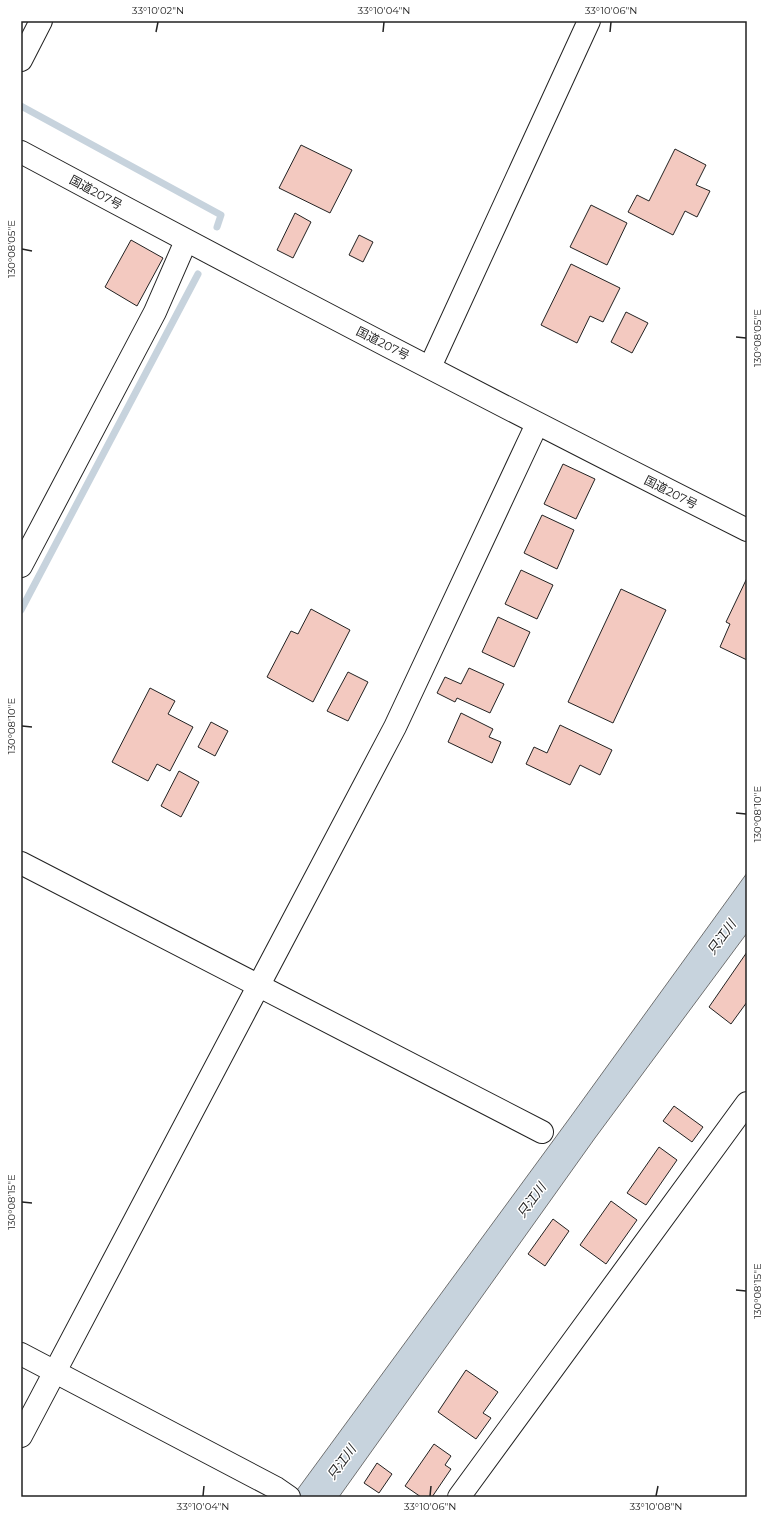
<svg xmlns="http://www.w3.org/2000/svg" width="768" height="1518" font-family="Montserrat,'Noto Sans JP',sans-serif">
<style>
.water{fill:#c7d3dd;stroke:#6f6f6f}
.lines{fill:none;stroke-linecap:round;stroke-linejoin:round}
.stream{stroke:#c7d3dd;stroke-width:7}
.building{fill:#f3c9c0;stroke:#222}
.minor-casing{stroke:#222;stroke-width:24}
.tertiary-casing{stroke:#222;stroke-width:24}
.trunk-casing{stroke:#222;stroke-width:24}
.minor{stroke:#fff;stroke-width:22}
.tertiary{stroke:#fff;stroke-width:22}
.trunk{stroke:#fff;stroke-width:22}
.ticks{fill:none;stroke:#222;stroke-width:1.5}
.labels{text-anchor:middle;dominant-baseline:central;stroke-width:3;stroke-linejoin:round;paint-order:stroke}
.street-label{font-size:12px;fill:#222;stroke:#fff}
.water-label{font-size:13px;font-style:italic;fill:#222;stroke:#fff}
.neatline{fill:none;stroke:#222;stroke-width:1.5}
.ticks-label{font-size:10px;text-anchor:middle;fill:#222}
</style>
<rect width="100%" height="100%" fill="#fff"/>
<path class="water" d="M 747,873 L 747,933 L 595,1138 L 339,1497 L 292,1497 L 569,1119 Z"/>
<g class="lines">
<g class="stream">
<path d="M 21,106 L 221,215 L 217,227"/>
<path d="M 21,610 L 198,274"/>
</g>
</g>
<g class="building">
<path d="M 301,145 L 352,170 L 330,213 L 279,188 Z"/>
<path d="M 675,149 L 706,165 L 696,185 L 710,191 L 697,217 L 685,211 L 673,235 L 628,212 L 637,195 L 649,201 Z"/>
<path d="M 591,205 L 627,223 L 607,265 L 570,247 Z"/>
<path d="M 295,213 L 311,222 L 293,258 L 277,250 Z"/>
<path d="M 359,235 L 373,242 L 363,262 L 349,255 Z"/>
<path d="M 131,240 L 163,258 L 137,306 L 105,287 Z"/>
<path d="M 571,264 L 620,288 L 603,322 L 590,316 L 577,343 L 541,325 Z"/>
<path d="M 626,312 L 648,323 L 632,353 L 611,342 Z"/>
<path d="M 563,464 L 595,479 L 576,519 L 544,504 Z"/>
<path d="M 542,515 L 574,530 L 557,569 L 524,553 Z"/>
<path d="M 521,570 L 553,585 L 537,619 L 505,604 Z"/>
<path d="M 747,578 L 747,660 L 720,647 L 730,624 L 726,622 Z"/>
<path d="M 621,589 L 666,610 L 613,723 L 568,702 Z"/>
<path d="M 311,609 L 350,630 L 313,702 L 267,677 L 291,631 L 298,634 Z"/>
<path d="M 498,617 L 530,632 L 514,667 L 482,652 Z"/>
<path d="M 469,668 L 504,684 L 490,713 L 457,698 L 455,702 L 437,693 L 445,677 L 461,684 Z"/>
<path d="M 348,672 L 368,682 L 348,721 L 327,711 Z"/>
<path d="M 150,688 L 175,701 L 168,714 L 193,727 L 170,771 L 157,764 L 148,781 L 112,762 Z"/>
<path d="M 461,713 L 493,729 L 489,737 L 501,742 L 492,763 L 448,742 Z"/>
<path d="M 211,722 L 228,731 L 215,756 L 198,747 Z"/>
<path d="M 560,725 L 612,750 L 600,775 L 580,765 L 570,785 L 526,764 L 534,747 L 547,753 Z"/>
<path d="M 179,771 L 199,782 L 181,817 L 161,806 Z"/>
<path d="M 747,952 L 747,1002 L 731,1024 L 709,1007 Z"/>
<path d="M 674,1106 L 703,1127 L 692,1142 L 663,1121 Z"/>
<path d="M 659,1147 L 677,1160 L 646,1205 L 627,1193 Z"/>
<path d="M 611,1201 L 637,1220 L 606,1264 L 580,1245 Z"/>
<path d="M 553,1219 L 569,1231 L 545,1266 L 528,1254 Z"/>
<path d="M 466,1370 L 498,1392 L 483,1413 L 491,1418 L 476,1439 L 438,1412 Z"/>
<path d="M 434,1444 L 451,1456 L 445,1465 L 451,1469 L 432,1497 L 421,1497 L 405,1486 Z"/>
<path d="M 377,1463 L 392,1474 L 379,1493 L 364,1483 Z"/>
</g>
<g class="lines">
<defs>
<g id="minor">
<path d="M 430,367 L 589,21"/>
<path d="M 21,566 L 155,312 L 186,241"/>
<path d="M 21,863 L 542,1132"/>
<path d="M 21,1354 L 276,1488 L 289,1497"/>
<path d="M 21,1436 L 395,727 L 537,424"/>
</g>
<g id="tertiary">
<path d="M 21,60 L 41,21"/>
<path d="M 459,1497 L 747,1103"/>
</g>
<path id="trunk" d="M 21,152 C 261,281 503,407 747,530"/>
</defs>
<use href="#minor" class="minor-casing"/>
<use href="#tertiary" class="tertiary-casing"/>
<use href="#trunk" class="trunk-casing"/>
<use href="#minor" class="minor"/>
<use href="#tertiary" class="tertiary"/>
<use href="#trunk" class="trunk"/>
</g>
<path class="ticks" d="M 156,32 L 158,22M 383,32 L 384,22M 610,32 L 611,22M 22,249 L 32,251M 736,337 L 746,338M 22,726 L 32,727M 736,813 L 746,814M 22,1202 L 32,1203M 736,1290 L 746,1291M 203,1496 L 204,1486M 430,1496 L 431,1486M 656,1496 L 658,1486"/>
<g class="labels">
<g class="street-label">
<text transform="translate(96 192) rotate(28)">国道207号</text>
<text transform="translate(383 343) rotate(27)">国道207号</text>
<text transform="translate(671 492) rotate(27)">国道207号</text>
</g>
<g class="water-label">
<text transform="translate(721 937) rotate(-54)">只江川</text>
<text transform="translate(531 1200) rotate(-54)">只江川</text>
<text transform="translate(341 1462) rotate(-54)">只江川</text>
</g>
</g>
<rect width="768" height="1518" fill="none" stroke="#ffffff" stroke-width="44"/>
<rect x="22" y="22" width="724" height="1474" class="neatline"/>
<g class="ticks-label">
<text x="158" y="14">33°10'02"N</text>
<text x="384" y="14">33°10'04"N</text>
<text x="611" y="14">33°10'06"N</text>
<text transform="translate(11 249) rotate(-90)" y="4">130°08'05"E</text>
<text transform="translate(757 338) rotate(-90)" y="4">130°08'05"E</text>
<text transform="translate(11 726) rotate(-90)" y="4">130°08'10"E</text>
<text transform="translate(757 814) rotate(-90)" y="4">130°08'10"E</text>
<text transform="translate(11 1202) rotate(-90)" y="4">130°08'15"E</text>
<text transform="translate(757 1291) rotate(-90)" y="4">130°08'15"E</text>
<text x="203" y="1510">33°10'04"N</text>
<text x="430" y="1510">33°10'06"N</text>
<text x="656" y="1510">33°10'08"N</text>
</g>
</svg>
